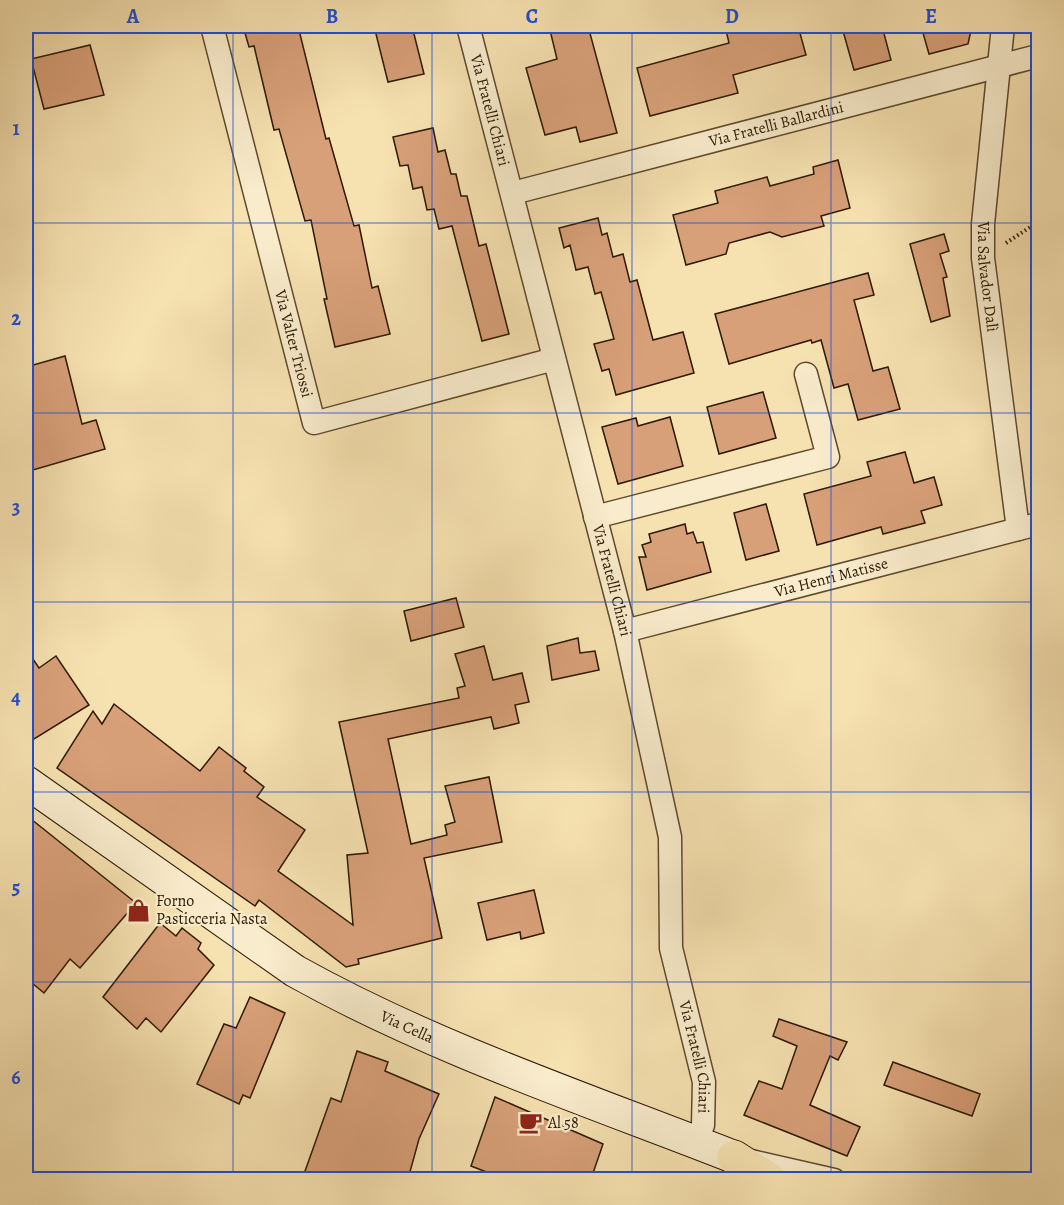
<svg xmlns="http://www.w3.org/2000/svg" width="1064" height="1205" font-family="Alegreya,serif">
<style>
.building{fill:#d8a079;stroke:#2c1800;stroke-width:1.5}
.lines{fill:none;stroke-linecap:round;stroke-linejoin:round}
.street-casing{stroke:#5e4a2c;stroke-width:25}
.secondary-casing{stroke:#2c1800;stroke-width:34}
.highway-casing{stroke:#2c1800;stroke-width:35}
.path{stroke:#2c1800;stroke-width:4;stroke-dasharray:1.5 3;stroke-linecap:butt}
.street{stroke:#f9eccc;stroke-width:22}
.secondary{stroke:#f9eccc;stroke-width:32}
.highway{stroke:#f6e1b0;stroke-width:33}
.grid{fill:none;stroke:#1d4ed8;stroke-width:1.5;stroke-opacity:0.55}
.labels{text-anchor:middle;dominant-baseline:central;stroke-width:4.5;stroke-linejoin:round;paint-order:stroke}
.street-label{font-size:16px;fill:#2c1800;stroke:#f9eccc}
.poi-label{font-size:16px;fill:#2c1800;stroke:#f9eccc;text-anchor:start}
.neatline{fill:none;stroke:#1d4ed8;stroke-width:2}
.grid-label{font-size:20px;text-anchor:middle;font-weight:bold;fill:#1d4ed8}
</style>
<rect width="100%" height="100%" fill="#f6e1b0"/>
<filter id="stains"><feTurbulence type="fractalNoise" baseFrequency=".00333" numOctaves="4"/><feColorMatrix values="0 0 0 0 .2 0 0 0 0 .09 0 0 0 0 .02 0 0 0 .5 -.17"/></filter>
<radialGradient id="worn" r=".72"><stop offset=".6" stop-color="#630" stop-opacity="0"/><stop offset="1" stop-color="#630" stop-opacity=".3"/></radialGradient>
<g class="building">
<path d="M 243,26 L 298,26 L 326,139 L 329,138 L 354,226 L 359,225 L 372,288 L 378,286 L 390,334 L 335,347 L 324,299 L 327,299 L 311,220 L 305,221 L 279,129 L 274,130 L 254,46 L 249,47 Z"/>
<path d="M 374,26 L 412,26 L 424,74 L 388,82 Z"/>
<path d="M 549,26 L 588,26 L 617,133 L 580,142 L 576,127 L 545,135 L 526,68 L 557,59 Z"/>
<path d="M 725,26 L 798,26 L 806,55 L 733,75 L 738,93 L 650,116 L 637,68 L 729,43 Z"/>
<path d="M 865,26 L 882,26 L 891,60 L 854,70 L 843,31 Z"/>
<path d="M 921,26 L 972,26 L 968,44 L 929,54 Z"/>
<path d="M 90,45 L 104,95 L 44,109 L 31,59 Z"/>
<path d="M 433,128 L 438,152 L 445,150 L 451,174 L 456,174 L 461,196 L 467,196 L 479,246 L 486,244 L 509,334 L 482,341 L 452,226 L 439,229 L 434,209 L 427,210 L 422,187 L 413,189 L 408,165 L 400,166 L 393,137 Z"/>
<path d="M 838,160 L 850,208 L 821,216 L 824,226 L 782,237 L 770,232 L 729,243 L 726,254 L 686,265 L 673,215 L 718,203 L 715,191 L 767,177 L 770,186 L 814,174 L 813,167 Z"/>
<path d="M 598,218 L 602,235 L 607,233 L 613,257 L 623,254 L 630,282 L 637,280 L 653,340 L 683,332 L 694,373 L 616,395 L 609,369 L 602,371 L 594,344 L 614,339 L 601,292 L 595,294 L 588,267 L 576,270 L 570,245 L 564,248 L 559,228 Z"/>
<path d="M 944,234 L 949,251 L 940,254 L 947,277 L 943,278 L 950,316 L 931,322 L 910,244 Z"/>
<path d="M 868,273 L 874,295 L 854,300 L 873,371 L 888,367 L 900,409 L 858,420 L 848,384 L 834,388 L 821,340 L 812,343 L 811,340 L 729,364 L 715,314 Z"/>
<path d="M 65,356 L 82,424 L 96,420 L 105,449 L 26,472 L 26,367 Z"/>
<path d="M 763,392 L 776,438 L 719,454 L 707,407 Z"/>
<path d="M 670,417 L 683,466 L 618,484 L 602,427 L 636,418 L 638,426 Z"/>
<path d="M 905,452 L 914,483 L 934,477 L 942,505 L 921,511 L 925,523 L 883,534 L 881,527 L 817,545 L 804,494 L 871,476 L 867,462 Z"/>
<path d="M 766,504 L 779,551 L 746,560 L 734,513 Z"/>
<path d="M 685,524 L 687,534 L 693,532 L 697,543 L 703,542 L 711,572 L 647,590 L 639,557 L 646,557 L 642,545 L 651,542 L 649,534 Z"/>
<path d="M 456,598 L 464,627 L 411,641 L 404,611 Z"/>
<path d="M 578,638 L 580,653 L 595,651 L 599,670 L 552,680 L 547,646 Z"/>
<path d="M 484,646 L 493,680 L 522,673 L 529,702 L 515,705 L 519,723 L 494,729 L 491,717 L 388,739 L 411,844 L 447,835 L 445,825 L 455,822 L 445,786 L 489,777 L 502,842 L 424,858 L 442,938 L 358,959 L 359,964 L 346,967 L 259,900 L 255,906 L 57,768 L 93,711 L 102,724 L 114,704 L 200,771 L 219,747 L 246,768 L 244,771 L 264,787 L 257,797 L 305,830 L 278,871 L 353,925 L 347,855 L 368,853 L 339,722 L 459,698 L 457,688 L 465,686 L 455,654 Z"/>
<path d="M 26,649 L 39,668 L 56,656 L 89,705 L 26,744 Z"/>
<path d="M 26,815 L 136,903 L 80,968 L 70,959 L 44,993 L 26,978 Z"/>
<path d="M 534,890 L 544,933 L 521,939 L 520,932 L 487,940 L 478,903 Z"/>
<path d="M 160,923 L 176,936 L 182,928 L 201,943 L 198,949 L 214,965 L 161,1032 L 146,1018 L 137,1029 L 103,997 Z"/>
<path d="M 250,997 L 285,1013 L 250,1098 L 243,1095 L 239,1104 L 197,1084 L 224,1024 L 236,1028 Z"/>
<path d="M 779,1019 L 847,1042 L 838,1060 L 830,1056 L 810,1105 L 860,1127 L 847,1156 L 744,1115 L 759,1081 L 782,1089 L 797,1046 L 773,1036 Z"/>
<path d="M 357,1051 L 388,1062 L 385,1071 L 439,1094 L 419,1139 L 408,1179 L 320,1179 L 304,1174 L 331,1098 L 341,1102 Z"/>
<path d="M 893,1062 L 980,1094 L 972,1116 L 884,1085 Z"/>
<path d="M 495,1097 L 603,1144 L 591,1179 L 580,1179 L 564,1174 L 562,1179 L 492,1179 L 494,1175 L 471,1166 Z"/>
</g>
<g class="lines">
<defs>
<g id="street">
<path id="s1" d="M 212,26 L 314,423 L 554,359"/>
<path id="s2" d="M 468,26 L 625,631 L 670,837 L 671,948 L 704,1082 L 703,1125 L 696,1142"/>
<path id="s3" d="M 1003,26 L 983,224 L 983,258 L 1018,529"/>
<path id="s4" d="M 513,193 L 1038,56"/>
<path d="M 595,517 L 828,457 L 806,374"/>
<path id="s5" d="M 625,631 L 1038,524"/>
<path d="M 751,1161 L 834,1180"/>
</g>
<g id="secondary">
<path id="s6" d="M 26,782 L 295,971 C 433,1048 586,1099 734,1157"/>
</g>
<path id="highway" d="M 734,1157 L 770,1180"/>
</defs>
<use href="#street" class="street-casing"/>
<use href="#secondary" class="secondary-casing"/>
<use href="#highway" class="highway-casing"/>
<path class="path" d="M 1006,243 L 1038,222"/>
<use href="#street" class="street"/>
<use href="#secondary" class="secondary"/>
<use href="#highway" class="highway"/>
</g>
<path class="grid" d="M 233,26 L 233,1180M 432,26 L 432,1180M 632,26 L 632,1180M 831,26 L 831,1180M 26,223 L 1038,223M 26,413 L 1038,413M 26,602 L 1038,602M 26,792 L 1038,792M 26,982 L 1038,982"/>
<defs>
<symbol id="shop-bare" viewBox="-9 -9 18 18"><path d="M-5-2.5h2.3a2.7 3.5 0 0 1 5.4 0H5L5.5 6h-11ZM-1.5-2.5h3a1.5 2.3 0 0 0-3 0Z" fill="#8f2418" stroke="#f9eccc" stroke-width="2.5" paint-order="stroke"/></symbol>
<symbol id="cafe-bare" viewBox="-9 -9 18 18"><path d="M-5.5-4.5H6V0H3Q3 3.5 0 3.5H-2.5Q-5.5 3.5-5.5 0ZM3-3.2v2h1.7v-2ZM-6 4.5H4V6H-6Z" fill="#8f2418" stroke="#f9eccc" stroke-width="2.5" paint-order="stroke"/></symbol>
</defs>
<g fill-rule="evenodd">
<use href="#shop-bare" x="122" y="894" width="33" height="33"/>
<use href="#cafe-bare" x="514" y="1106" width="33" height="33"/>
</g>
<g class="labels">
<g class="street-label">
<text stroke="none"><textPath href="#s2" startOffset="87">Via Fratelli Chiari</textPath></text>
<text stroke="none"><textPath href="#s4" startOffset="272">Via Fratelli Ballardini</textPath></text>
<text stroke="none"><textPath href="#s3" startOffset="252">Via Salvador Dalì</textPath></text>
<text stroke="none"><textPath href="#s1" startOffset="328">Via Valter Triossi</textPath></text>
<text stroke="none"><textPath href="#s5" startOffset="213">Via Henri Matisse</textPath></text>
<text stroke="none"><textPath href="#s2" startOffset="573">Via Fratelli Chiari</textPath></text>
<text stroke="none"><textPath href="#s6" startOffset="454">Via Cella</textPath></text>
<text stroke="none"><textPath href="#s2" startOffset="1059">Via Fratelli Chiari</textPath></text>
</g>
<g class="poi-label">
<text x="156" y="901">Forno<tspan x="156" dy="18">Pasticceria Nasta</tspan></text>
<text x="548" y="1123">Al 58</text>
</g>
</g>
<rect width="1064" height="1205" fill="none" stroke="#f6e1b0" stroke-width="66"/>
<rect x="33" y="33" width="998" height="1139" class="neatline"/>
<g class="grid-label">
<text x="133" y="23">A</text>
<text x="332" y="23">B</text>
<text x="532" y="23">C</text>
<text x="732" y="23">D</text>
<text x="931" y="23">E</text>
<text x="16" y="135">1</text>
<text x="16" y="325">2</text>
<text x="16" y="514">3</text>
<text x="16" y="704">4</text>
<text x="16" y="894">5</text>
<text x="16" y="1084">6</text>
</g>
<rect width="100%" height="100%" filter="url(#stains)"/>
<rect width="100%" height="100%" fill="url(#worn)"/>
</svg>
